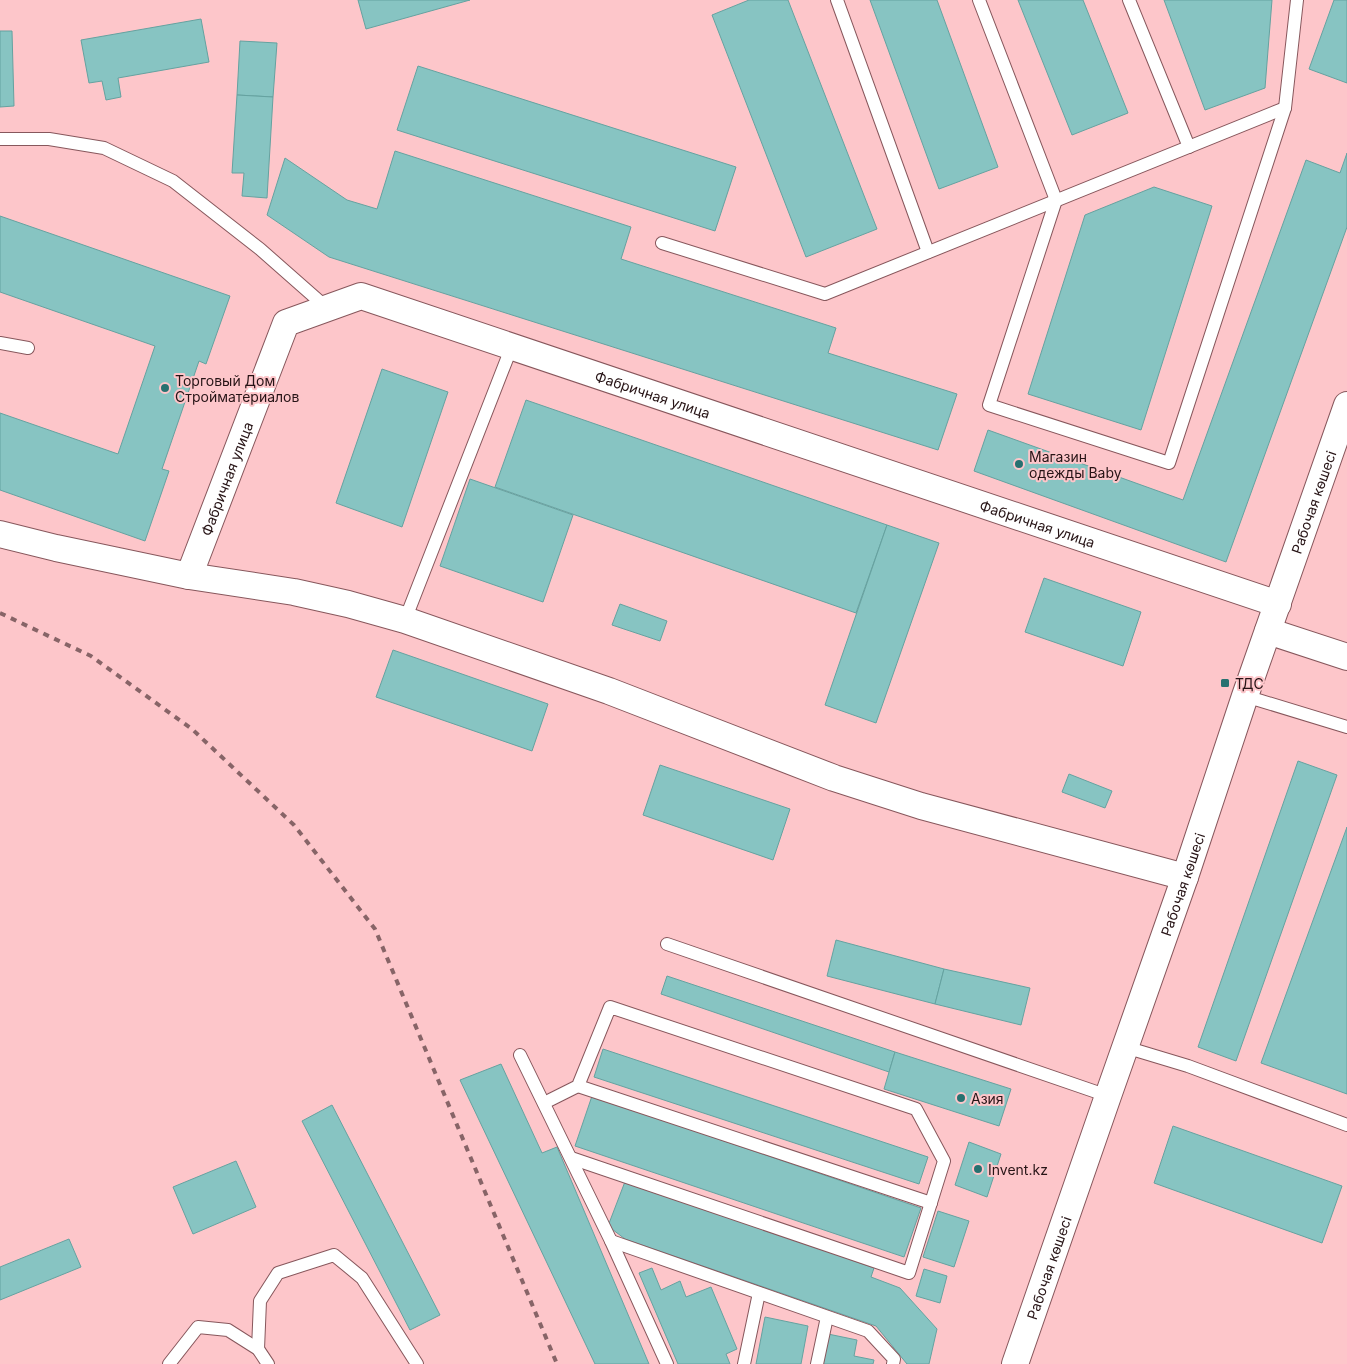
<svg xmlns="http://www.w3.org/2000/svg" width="1347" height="1364" font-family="Inter,sans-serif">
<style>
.building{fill:#87c4c2;stroke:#65a2a0}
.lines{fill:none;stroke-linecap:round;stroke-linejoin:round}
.lane-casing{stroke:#87575c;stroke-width:14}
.street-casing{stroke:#87575c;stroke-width:28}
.lane{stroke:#fff;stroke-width:12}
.street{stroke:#fff;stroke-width:26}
.rail{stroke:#876467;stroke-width:4;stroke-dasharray:6 6;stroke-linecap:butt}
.poi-dot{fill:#277170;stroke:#fdc6ca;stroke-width:2}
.labels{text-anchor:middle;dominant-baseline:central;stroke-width:4;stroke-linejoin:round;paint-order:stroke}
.poi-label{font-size:14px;fill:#271416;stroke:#fdc6ca;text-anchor:start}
.street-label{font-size:14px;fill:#271416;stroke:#fdc6ca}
</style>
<rect width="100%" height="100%" fill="#fdc6ca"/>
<g class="building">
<path d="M 358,0 L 470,0 L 366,29 Z"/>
<path d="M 749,0 L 788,0 L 877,229 L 806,257 L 712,15 Z"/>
<path d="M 870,0 L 937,0 L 998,167 L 939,189 Z"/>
<path d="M 1018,0 L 1083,0 L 1128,113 L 1072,135 Z"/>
<path d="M 1164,0 L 1272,0 L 1265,88 L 1205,110 Z"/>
<path d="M 1334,0 L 1347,0 L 1347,83 L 1309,69 Z"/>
<path d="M 201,19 L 209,62 L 118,78 L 121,97 L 106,100 L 102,81 L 89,83 L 81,40 Z"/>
<path d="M 0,31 L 12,31 L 14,106 L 0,107 Z"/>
<path d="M 240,41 L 277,43 L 273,97 L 237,95 Z"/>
<path d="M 418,66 L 736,167 L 715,231 L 397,130 Z"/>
<path d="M 237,95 L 273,97 L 267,198 L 242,196 L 244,173 L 232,173 Z"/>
<path d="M 395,151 L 631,227 L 621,259 L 836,328 L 828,353 L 957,394 L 938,450 L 329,257 L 267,215 L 285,158 L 347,200 L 377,209 Z"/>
<path d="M 1347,153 L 1347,227 L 1226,562 L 974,471 L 988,430 L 1183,500 L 1306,160 L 1340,173 Z"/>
<path d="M 1154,187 L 1212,206 L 1141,430 L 1028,394 L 1085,215 Z"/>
<path d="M 0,216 L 230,296 L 206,364 L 199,361 L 162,469 L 169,471 L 145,541 L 0,490 L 0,413 L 118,454 L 155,346 L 0,292 Z"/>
<path d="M 382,369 L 448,392 L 402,527 L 336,503 Z"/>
<path d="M 526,400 L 887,525 L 856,613 L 495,487 Z"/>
<path d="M 470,479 L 573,515 L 543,602 L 440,566 Z"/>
<path d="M 887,525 L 939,543 L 876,723 L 825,705 Z"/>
<path d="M 1044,578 L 1141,612 L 1123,666 L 1025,632 Z"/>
<path d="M 620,604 L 667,621 L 660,641 L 612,625 Z"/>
<path d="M 393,650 L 548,704 L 532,751 L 376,697 Z"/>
<path d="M 1298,761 L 1337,775 L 1236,1061 L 1198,1047 Z"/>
<path d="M 660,765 L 790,809 L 773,860 L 643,815 Z"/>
<path d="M 1069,774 L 1112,791 L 1105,808 L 1062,792 Z"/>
<path d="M 1347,827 L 1347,1094 L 1261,1063 Z"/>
<path d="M 836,940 L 944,969 L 935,1004 L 827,976 Z"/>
<path d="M 944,969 L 1030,988 L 1021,1025 L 935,1004 Z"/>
<path d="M 667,976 L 895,1052 L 889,1072 L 661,994 Z"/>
<path d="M 603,1049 L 928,1157 L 919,1184 L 594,1077 Z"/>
<path d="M 895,1052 L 1011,1089 L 999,1126 L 884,1089 Z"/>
<path d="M 501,1064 L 542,1153 L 557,1147 L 649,1364 L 595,1364 L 460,1080 Z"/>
<path d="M 592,1096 L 921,1208 L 904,1257 L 575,1146 Z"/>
<path d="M 332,1105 L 440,1315 L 410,1330 L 302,1121 Z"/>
<path d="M 1173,1126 L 1342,1186 L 1322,1243 L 1154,1183 Z"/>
<path d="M 969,1142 L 1001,1154 L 987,1197 L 955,1185 Z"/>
<path d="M 236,1161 L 256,1207 L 193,1234 L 173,1187 Z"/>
<path d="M 626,1179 L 874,1268 L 871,1277 L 900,1288 L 937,1329 L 929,1364 L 907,1364 L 876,1326 L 625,1239 L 608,1226 Z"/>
<path d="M 938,1211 L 969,1221 L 954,1267 L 923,1257 Z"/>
<path d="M 69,1239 L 81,1267 L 0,1300 L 0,1267 Z"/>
<path d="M 652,1268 L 661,1290 L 680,1281 L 686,1297 L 711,1287 L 737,1349 L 726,1354 L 730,1364 L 678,1364 L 639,1273 Z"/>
<path d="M 924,1269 L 947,1276 L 940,1303 L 916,1296 Z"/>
<path d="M 765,1317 L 808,1326 L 801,1364 L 756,1364 Z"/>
<path d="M 828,1334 L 857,1340 L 854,1356 L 874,1360 L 873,1364 L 821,1364 Z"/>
</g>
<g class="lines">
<defs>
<g id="lane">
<path d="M 837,0 L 928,252"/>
<path d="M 979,0 L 1056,200 L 989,405 L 1169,463 L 1285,108 L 1297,0"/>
<path d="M 1129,0 L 1189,147"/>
<path d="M 0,139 L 49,139 L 104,148 L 173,181 L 260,249 L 327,308"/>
<path d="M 662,243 L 825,294 L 1285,108"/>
<path d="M 0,343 L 28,348"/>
<path d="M 405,620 L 512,346"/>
<path d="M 1245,696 L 1347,727"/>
<path d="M 667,944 L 1108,1096"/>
<path d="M 1125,1047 L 1188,1066 L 1347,1125"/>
<path d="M 520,1055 L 611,1241 L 667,1364"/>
<path d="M 578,1086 L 931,1203"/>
<path d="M 544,1103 L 578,1086 L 610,1007 L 916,1109 L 944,1161 L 909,1273 L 571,1158"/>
<path d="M 611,1241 L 868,1331 L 894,1359 L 893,1364"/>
<path d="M 258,1349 L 260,1301 L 278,1273 L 334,1255 L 362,1278 L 417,1364"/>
<path d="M 169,1364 L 198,1327 L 228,1330 L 258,1349 L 268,1364"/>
<path d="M 744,1364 L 759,1293"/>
<path d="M 817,1364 L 827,1317"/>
</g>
<g id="street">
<path id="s1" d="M 0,534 L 56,548 L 189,576 L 286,323 L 361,296 L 1278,604"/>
<path d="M 189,576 L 294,592 L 348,604 L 405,620 L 609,691 L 834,778 L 921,806 L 1185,877"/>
<path d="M 1268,631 L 1347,657"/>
<path id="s2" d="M 1015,1364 L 1108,1096 L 1185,877 L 1245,696 L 1347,405"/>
</g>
</defs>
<use href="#lane" class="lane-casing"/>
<use href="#street" class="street-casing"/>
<use href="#lane" class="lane"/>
<use href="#street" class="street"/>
<path class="rail" d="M 0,613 L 91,656 L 192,729 L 294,825 L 375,929 L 557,1364"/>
</g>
<g class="poi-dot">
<circle cx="165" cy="388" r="5"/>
<circle cx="1019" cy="464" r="5"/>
<rect x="1220" y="678" width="10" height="10" rx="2.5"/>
<circle cx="961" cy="1098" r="5"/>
<circle cx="978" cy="1169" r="5"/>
</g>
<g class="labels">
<g class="poi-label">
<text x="175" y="380">Торговый Дом<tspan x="175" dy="16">Стройматериалов</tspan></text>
<text x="1029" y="456">Магазин<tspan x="1029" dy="16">одежды Baby</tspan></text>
<text x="1235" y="683">ТДС</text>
<text x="971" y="1098">Азия</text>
<text x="988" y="1169">Invent.kz</text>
</g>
<g class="street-label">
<text stroke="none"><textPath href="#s1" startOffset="852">Фабричная улица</textPath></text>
<text stroke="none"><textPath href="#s1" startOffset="298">Фабричная улица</textPath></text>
<text stroke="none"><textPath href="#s2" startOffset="912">Рабочая көшесі</textPath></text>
<text stroke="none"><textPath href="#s1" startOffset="1258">Фабричная улица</textPath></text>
<text stroke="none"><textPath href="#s2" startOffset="508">Рабочая көшесі</textPath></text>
<text stroke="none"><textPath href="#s2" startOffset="102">Рабочая көшесі</textPath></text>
</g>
</g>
</svg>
